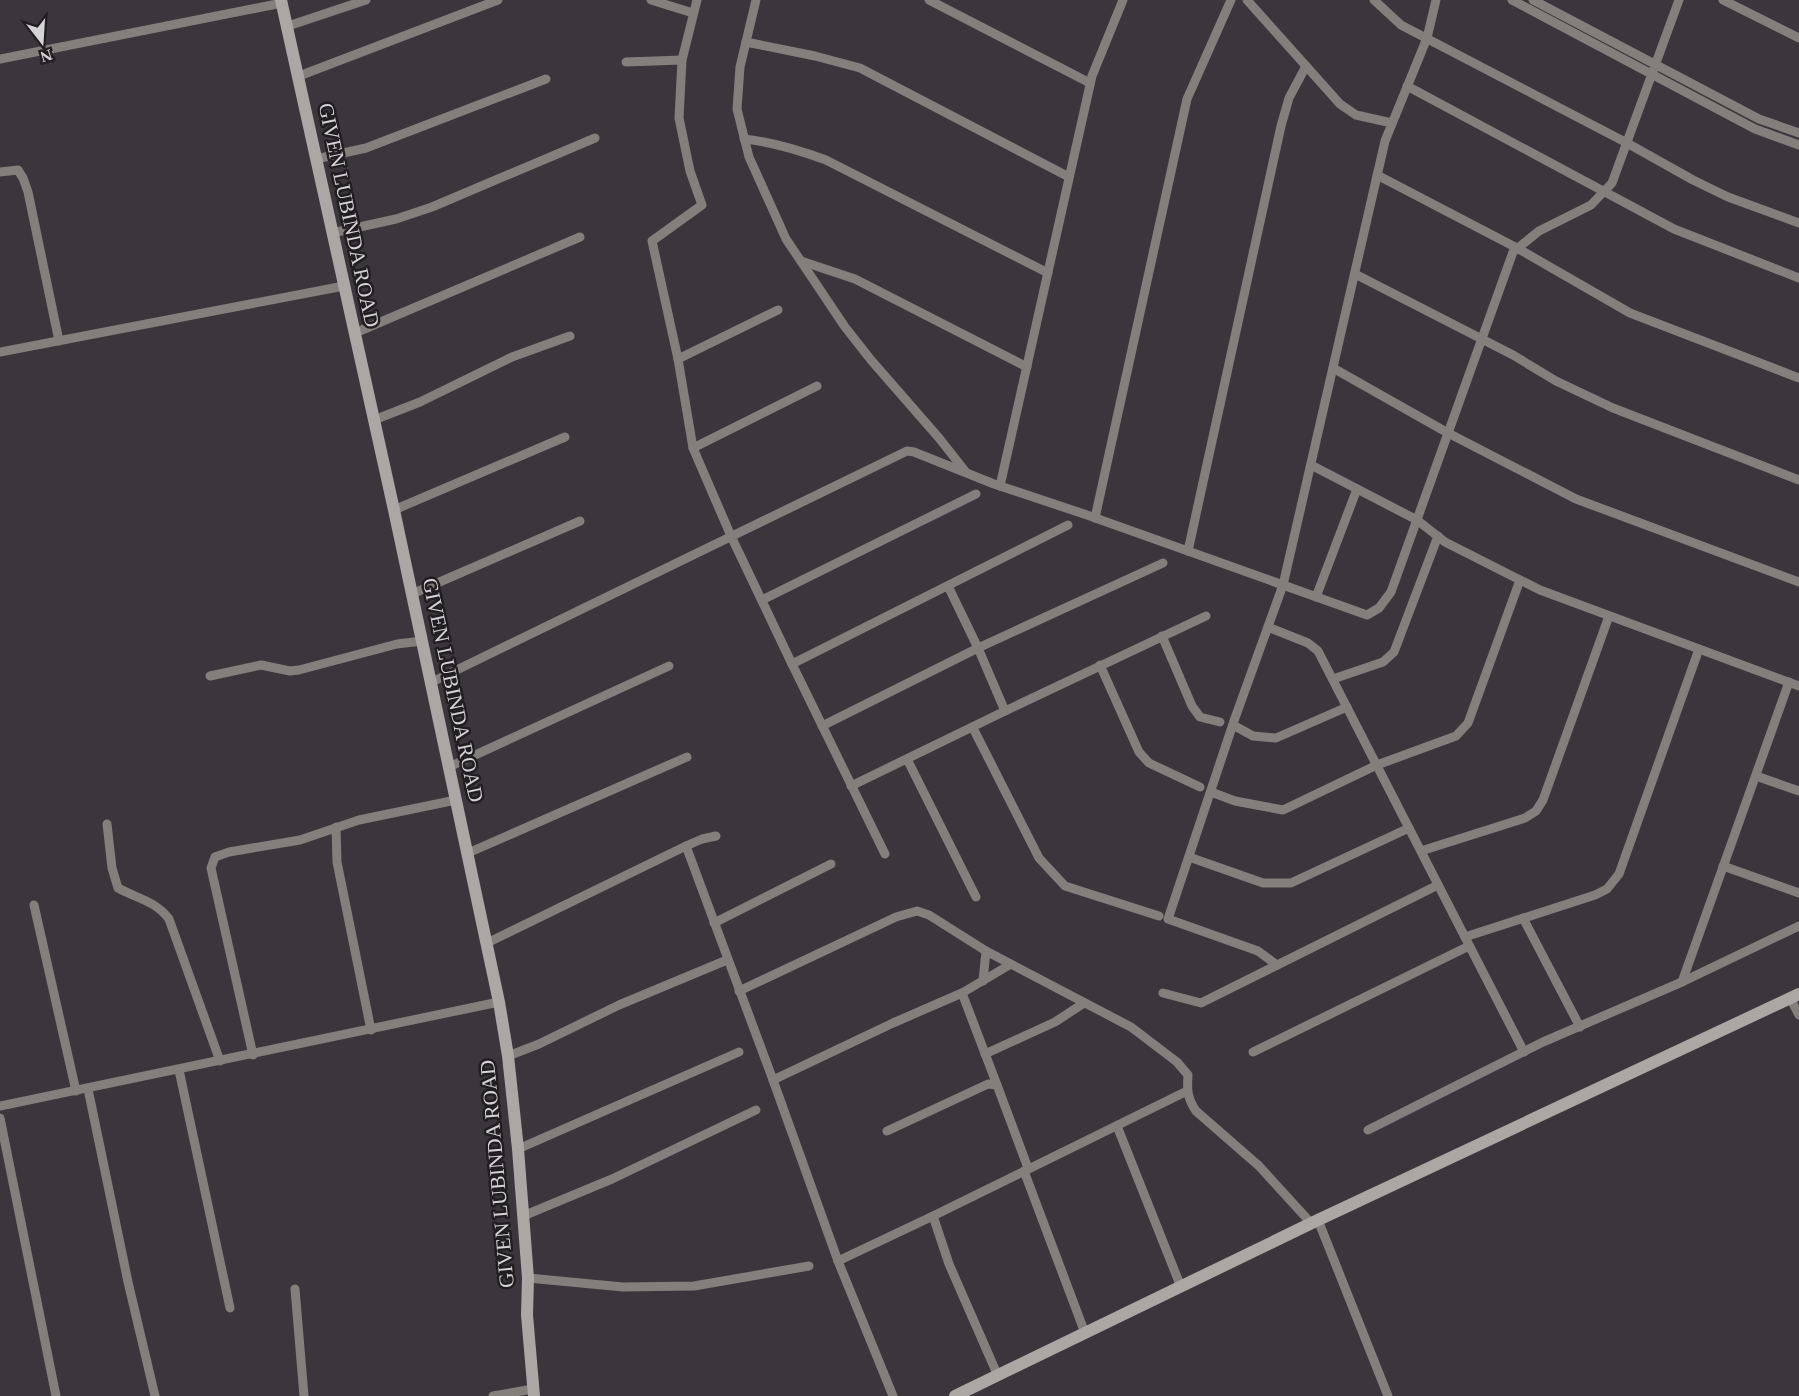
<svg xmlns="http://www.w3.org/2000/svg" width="1799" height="1396" font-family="'Times New Roman',serif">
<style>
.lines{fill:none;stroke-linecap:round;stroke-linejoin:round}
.street{stroke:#827f7d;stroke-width:9}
.secondary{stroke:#aba7a4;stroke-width:12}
.labels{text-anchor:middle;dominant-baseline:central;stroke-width:5;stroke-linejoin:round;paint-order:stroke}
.street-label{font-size:21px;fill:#d6d3d6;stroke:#201e20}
</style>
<rect width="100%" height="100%" fill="#3a363b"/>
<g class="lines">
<g class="street">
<path d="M 651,0 L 693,13"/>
<path d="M 697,0 L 682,60 L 679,118 L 690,171 L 702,205 L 652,241 L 678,359 L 693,448 L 731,536 L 792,664 L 1068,525"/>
<path d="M 756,0 L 740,67 L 737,109 L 749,157 L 786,239 L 845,327 L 871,360 L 939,438 L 965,471"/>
<path d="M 929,0 L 1090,83"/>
<path d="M 1247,0 L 1340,104 L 1356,115 L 1392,123"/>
<path d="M 1374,0 L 1401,25 L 1627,143 L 1693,180 L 1728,197 L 1799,223"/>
<path d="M 1512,0 L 1755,129 L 1799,145"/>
<path d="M 1533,0 L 1759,119 L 1799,133"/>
<path d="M 1723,0 L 1799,38"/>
<path d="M 288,26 L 366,0"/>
<path d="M 746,42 L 815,56 L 860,68 L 1069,177"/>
<path d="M 0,59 L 282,3"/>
<path d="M 626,62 L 682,60"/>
<path d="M 299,76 L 498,0"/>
<path d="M 1407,86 L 1674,229 L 1799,278"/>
<path d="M 744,139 C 773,142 799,150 826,160 L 1048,273"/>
<path d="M 316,159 L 366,148 L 546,79"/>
<path d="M 0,172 L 18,170 L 23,178 L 28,192 L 59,341"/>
<path d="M 1377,175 L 1517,248 L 1630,313 L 1799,378"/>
<path d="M 332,233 L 396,219 L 432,207 L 595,138"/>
<path d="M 801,261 L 855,279 L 1027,367"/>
<path d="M 1355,274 L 1513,355 L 1556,381 L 1613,408 L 1799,480"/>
<path d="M 355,333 L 580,237"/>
<path d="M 0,352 L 344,286"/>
<path d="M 678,359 L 778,310"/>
<path d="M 1333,368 L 1448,433 L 1576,499 L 1799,582"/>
<path d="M 374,420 L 420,402 L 512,357 L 570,336"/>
<path d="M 693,448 L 817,386"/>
<path d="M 1311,465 L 1417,520 L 1445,542 L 1540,590 L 1799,686"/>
<path d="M 1000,486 L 1092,76 L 1123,0"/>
<path d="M 394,510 L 565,437"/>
<path d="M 1095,518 L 1187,99 L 1231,0"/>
<path d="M 1188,551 L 1281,126 L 1289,98 L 1306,66"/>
<path d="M 412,594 L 580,521"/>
<path d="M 1316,597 L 1357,489"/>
<path d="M 762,600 L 976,494"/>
<path d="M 1268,627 L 1308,643 L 1318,651 L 1524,1052"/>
<path d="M 1162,636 L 1192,706 L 1200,717 L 1220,722"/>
<path d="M 792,664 L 885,854"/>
<path d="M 1100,665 L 1139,752 L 1149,763 L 1200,787"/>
<path d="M 210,676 L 261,665 L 290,671 L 299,670 L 397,644 L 422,641"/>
<path d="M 1333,679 L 1383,662 L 1394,652 L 1438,536"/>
<path d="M 430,683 L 907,451 L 914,452 L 994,484 L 1087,515 L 1367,615 L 1379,608 L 1391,592 L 1513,252 L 1539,231 L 1591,205 L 1612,183 L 1679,0"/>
<path d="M 1005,711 L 1206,616"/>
<path d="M 1233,725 L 1253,736 L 1276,738 L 1347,707"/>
<path d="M 822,726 L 978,648 L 1163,563"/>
<path d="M 973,728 L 1039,858 L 1065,886 L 1159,916"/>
<path d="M 907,759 L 976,897"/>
<path d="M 449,767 L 669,666"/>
<path d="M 1756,776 L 1799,791"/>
<path d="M 851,786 L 1005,711 L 978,648 L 948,586"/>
<path d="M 1211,792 L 1235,801 L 1283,810 L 1377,765 L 1456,736 L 1468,723 L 1520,580"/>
<path d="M 107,824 L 112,868 L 118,888 C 136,898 156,901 169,919 L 220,1061"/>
<path d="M 336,827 L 337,862 L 371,1030"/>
<path d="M 686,846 L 773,1080 L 893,1023 L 962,993 L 1011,964"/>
<path d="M 1421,851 L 1525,818 L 1536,811 L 1543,800 L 1609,616"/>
<path d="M 468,853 L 687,757"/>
<path d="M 1189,857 L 1263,883 L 1291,883 L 1409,828"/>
<path d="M 1723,866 L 1799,893"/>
<path d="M 34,905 L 76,1091"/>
<path d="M 1523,918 L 1580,1027"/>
<path d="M 714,923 L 831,864"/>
<path d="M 1465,937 L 1595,895 L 1607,889 L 1619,874 L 1699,649"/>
<path d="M 487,943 L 686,846 L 702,839 L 716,836"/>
<path d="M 1277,965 L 1258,951 L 1168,919 L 1235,718 L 1283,585 L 1385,141 L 1427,38 L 1436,0"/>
<path d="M 983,981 L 986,951"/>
<path d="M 1682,982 L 1789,682"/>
<path d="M 739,991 L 896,917 L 917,911 L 929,915 L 986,951 L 1131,1027 L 1177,1062 L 1188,1075 C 1187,1089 1187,1098 1196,1111 L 1259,1166 L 1311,1223"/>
<path d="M 962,993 L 997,1085"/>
<path d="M 1163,993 L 1201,1003 L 1438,885"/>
<path d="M 1790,998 L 1799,1015"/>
<path d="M 1253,1052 L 1469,946"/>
<path d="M 985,1054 L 1055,1022 L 1084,1003"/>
<path d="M 253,1055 L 211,868 L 215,857 L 229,852 L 300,840 L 359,820 L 456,800"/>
<path d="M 508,1056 L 539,1044 L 619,1005 L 727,960"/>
<path d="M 179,1070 L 230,1308"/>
<path d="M 773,1080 L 838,1261 L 893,1396"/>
<path d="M 88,1089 L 128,1282 L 155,1396"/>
<path d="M 0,1106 L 499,1002"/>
<path d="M 0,1118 L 56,1396"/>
<path d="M 1117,1126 L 1181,1287"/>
<path d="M 1368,1130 L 1543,1042 L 1682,982 L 1799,926"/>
<path d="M 887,1131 L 988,1084 L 997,1085 L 1028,1168"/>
<path d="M 518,1149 L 739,1052"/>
<path d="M 1024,1171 L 1085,1333"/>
<path d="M 523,1216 L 612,1179 L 756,1110"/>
<path d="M 933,1216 L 949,1264 L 998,1376"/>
<path d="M 1318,1220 L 1388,1396"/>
<path d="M 838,1261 L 933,1216 L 1187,1091"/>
<path d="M 528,1278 L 623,1287 L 694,1286 L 809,1266"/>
<path d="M 295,1289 L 304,1396"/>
<path d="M 493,1396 L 533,1389"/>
</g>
<g class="secondary">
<path d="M 281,0 L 394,510 L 499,1002 L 508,1056 L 518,1149 L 528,1278 L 527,1315 L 534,1396"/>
<path d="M 955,1396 L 1318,1220 L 1799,994"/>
</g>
</g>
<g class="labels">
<g class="street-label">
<text transform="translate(349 215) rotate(78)">GIVEN LUBINDA ROAD</text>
<text transform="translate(453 690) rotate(78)">GIVEN LUBINDA ROAD</text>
<text transform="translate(497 1174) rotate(-95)">GIVEN LUBINDA ROAD</text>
</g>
</g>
<g transform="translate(42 42) rotate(163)" stroke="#201e20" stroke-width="4.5" paint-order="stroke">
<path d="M0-4.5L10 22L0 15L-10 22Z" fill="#d6d3d6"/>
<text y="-9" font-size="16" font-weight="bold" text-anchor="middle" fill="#d6d3d6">N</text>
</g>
</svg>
